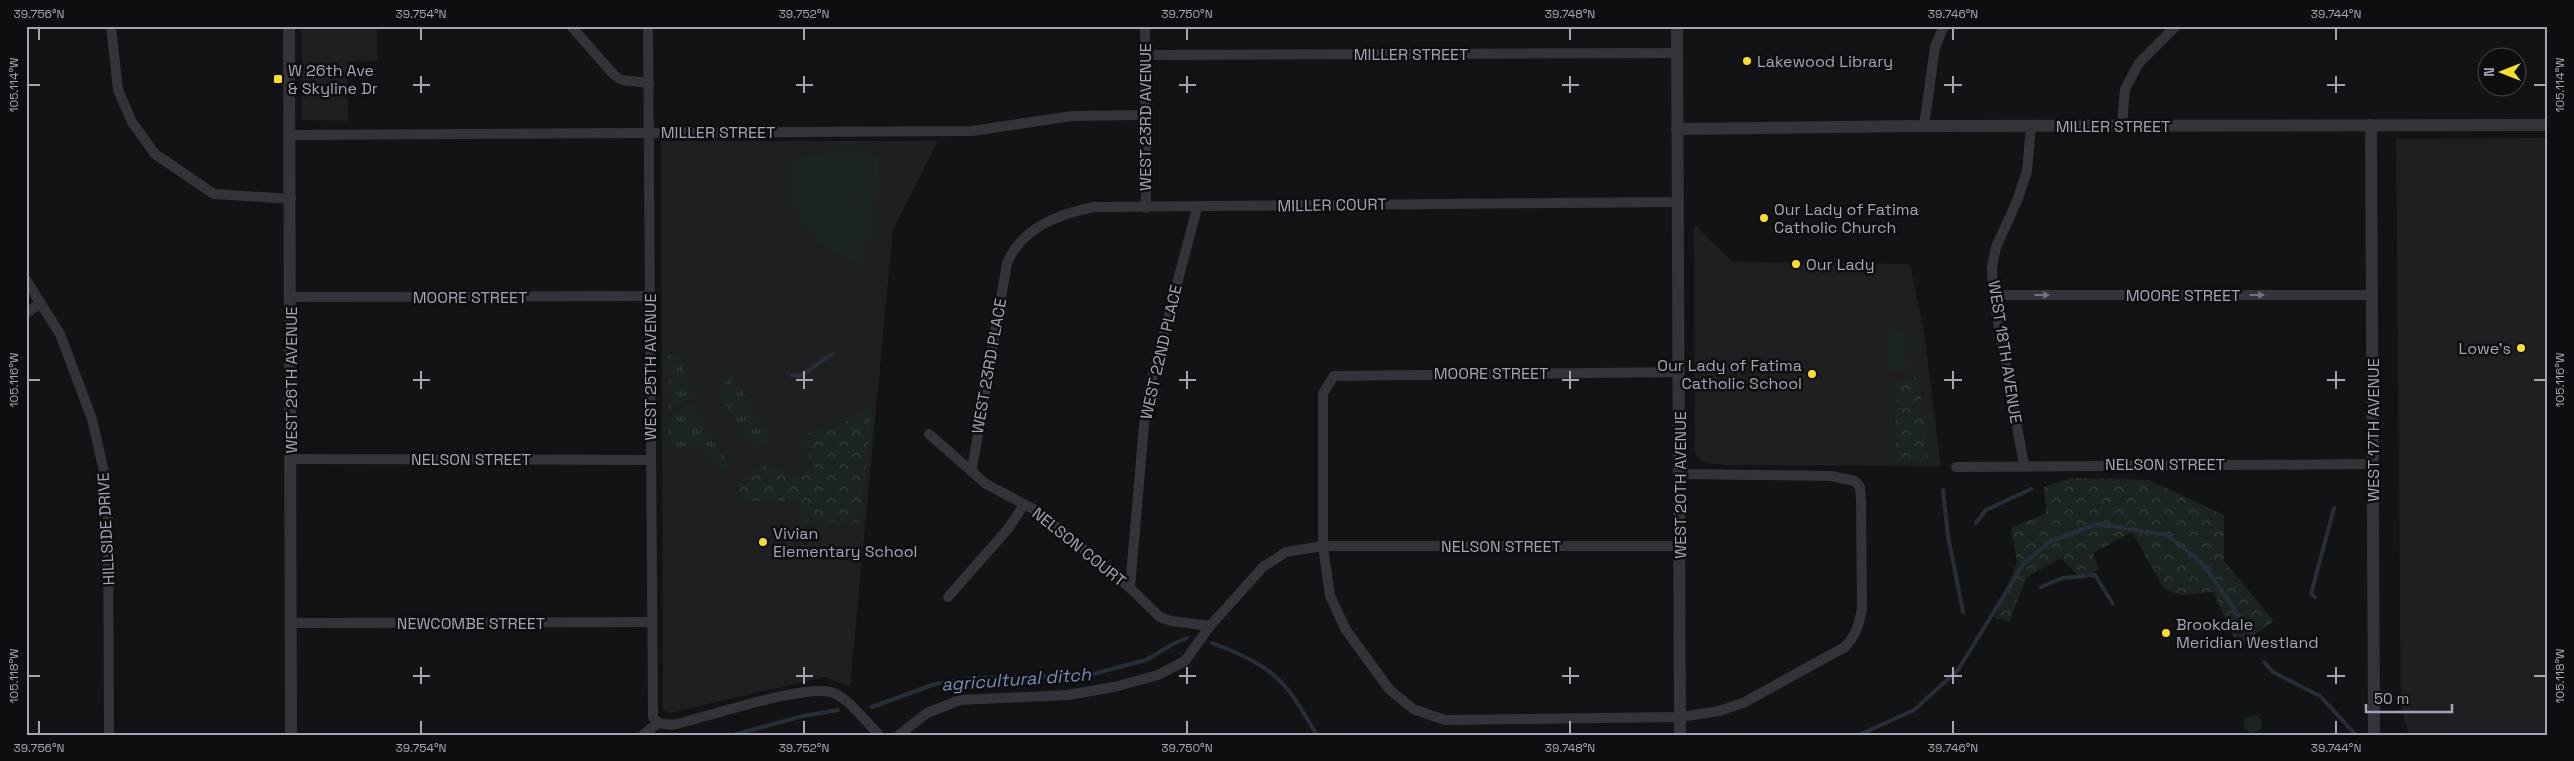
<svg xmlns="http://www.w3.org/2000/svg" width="2574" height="761" font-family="'Space Grotesk',sans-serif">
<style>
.built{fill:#1f1e21}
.grass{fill:url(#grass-tufts)}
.forest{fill:url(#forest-crowns)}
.garden{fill:#1c241f}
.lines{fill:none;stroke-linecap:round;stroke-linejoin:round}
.stream{stroke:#282e39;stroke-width:4}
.minor{stroke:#333339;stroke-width:10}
.tertiary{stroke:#333339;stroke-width:12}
.oneway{fill:#71727e}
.ticks{fill:none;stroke:#a3a5b6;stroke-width:2}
.poi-dot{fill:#fede21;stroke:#0e0d0f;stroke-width:2}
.labels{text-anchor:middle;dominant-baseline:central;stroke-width:5;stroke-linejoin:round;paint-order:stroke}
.street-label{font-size:16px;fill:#a3a5b6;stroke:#0e0d0f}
.poi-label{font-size:16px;fill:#a3a5b6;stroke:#0e0d0f;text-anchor:start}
.water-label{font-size:18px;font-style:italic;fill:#778cb4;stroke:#0e0d0f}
.neatline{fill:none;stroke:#a3a5b6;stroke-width:2}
.ticks-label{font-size:12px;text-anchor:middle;fill:#a3a5b6}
</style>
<defs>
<pattern id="grass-tufts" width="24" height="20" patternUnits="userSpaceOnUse" patternTransform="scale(1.25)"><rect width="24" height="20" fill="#1c241f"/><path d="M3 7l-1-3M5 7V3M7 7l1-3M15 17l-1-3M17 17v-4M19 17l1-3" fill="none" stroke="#3a413d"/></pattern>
<pattern id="forest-crowns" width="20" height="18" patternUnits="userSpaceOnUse" patternTransform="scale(1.25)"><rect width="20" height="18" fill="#1c241f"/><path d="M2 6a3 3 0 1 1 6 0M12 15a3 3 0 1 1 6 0" fill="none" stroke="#3a413d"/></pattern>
</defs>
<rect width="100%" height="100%" fill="#131214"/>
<g class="built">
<path d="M 302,26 L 377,26 L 377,61 L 347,62 L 348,121 L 302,120 Z"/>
<path d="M 2548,138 L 2548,735 L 2409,735 L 2401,708 L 2396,139 Z"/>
<path d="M 661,141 L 938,141 L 893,229 L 850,687 L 825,677 L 669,713 L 663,709 Z"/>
<path d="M 1694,224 L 1733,262 L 1910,264 L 1924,332 L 1941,466 L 1726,465 L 1706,463 L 1699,460 L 1695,453 Z"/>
</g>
<g class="grass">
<path d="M 680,353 L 683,370 L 693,385 L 689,388 L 694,396 L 669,411 L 668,355 Z"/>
<path d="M 733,377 L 772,439 L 755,449 L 716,390 Z"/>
<path d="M 690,403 L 730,467 L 721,472 L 705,447 L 676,449 L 669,446 L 669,419 Z"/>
</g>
<g class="forest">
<path d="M 1918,377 L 1929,461 L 1896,464 L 1895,401 L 1900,400 L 1898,380 Z"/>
<path d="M 872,405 L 867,465 L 858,522 L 799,521 L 799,501 L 745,501 L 739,490 L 739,483 L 761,465 L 779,469 L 798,479 L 799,472 L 816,469 L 802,441 L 806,434 L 838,425 Z"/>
<path d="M 2072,478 L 2149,480 L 2224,515 L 2224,561 L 2274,621 L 2238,646 L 2213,592 L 2181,595 L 2164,589 L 2132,532 L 2093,553 L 2099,569 L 2082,579 L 2061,558 L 2027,577 L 2009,622 L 1995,618 L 2017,562 L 2011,528 L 2046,513 L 2044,487 Z"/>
</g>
<g class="garden">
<path d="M 868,151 L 879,160 L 874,220 L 859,264 L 826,249 L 804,224 L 789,196 L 792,162 L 813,153 Z"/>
<path d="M 1906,329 L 1908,370 L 1888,371 L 1886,330 Z"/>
<circle cx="2253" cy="724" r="9"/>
</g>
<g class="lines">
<g class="stream">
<path d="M 792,375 L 800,376 L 832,354"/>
<path d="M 1943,490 L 1948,536 L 1963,612"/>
<path d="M 1976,523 L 1986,510 L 2031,489"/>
<path d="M 2090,575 L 2095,575 L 2113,604"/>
<path d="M 2041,587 L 2062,578 L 2086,576"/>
<path d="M 2315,597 L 2311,594 L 2334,508"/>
<path d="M 1212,643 C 1236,652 1265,664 1282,683 C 1296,697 1306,718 1317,735"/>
<path d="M 2264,662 L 2273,672 L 2320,696 L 2356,735"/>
<path d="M 872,707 L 935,684 L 974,678 L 1089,675 L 1146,660 L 1173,644 L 1187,638"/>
<path d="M 733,735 L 803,716 L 838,710"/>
<path d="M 1859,735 L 1914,710 L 1958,670 L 2024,563 L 2051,541 L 2097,524 L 2167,535 L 2202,563 L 2251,633"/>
</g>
<g class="minor">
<path d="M 111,26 L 118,90 L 132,122 L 155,154 L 214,194 L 291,199"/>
<path d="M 571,26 L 614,75 L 622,80 L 649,83"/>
<path d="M 648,26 L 653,717 L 658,723 L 672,725 C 705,718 808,682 834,693 C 851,701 866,722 879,735"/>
<path d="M 1145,26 L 1146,208"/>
<path d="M 1146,55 L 1677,53"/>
<path d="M 2122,125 L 2125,89 L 2139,63 L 2176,26"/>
<path d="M 1924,126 L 1935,47 L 1944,26"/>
<path d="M 291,135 L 972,131 L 1072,116 L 1145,115"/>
<path d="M 26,280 L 60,334 L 92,419 L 103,467 L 108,518 L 109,735"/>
<path d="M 1993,295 L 2372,295"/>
<path d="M 291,297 L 650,296"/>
<path d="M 26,313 L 41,303"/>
<path d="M 1679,372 L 1334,376 L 1323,393 L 1323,546 L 1330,596 L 1346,630 L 1389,689 L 1413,709 L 1445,720 L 1680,717 L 1719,711 L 1743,703 L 1845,647 C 1856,635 1859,625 1862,609 L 1861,501 L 1860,487 L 1855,481 L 1831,476 L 1679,474"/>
<path d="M 929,434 L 986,484 L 1039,512 L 1130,588 L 1160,617 L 1171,621 L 1210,626"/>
<path d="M 291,459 L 650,460"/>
<path d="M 2024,465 L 1993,295 L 1992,267 L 1996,247 L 2017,201 L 2027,171 L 2031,126"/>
<path d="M 1956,467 L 2373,464"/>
<path d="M 972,469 L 1007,263 C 1022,228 1058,214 1094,207 L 1678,202"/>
<path d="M 1130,588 L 1146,402 L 1197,208"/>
<path d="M 948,597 L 1007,530 L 1024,505"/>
<path d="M 291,623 L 651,622"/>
<path d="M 643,735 L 658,723"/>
<path d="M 899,735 L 927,713 L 960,700 L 1068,695 L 1114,687 L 1158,675 L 1185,661 L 1210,626 L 1263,567 L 1286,552 L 1323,546 L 1680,546"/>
</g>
<g class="tertiary">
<path d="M 289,26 L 291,735"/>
<path d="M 1677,26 L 1680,735"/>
<path d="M 2371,125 L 2374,735"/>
<path d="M 1677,129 L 1924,126 L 2548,125"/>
</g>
</g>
<defs><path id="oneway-solid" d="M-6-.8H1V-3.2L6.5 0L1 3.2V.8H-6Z" transform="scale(1.25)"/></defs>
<g class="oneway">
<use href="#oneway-solid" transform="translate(2042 295)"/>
<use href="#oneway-solid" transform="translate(2257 295)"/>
</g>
<path class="ticks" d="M 39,28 L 39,40M 421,28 L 421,40M 804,28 L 804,40M 1187,28 L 1187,40M 1570,28 L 1570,40M 1953,28 L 1953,40M 2336,28 L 2336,40M 421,76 L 421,93M 804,76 L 804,93M 1187,76 L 1187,93M 1570,76 L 1570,93M 1953,76 L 1953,93M 2336,76 L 2336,93M 28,85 L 40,85M 413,85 L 430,85M 796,85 L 813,85M 1179,85 L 1196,85M 1562,85 L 1579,85M 1944,85 L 1962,85M 2327,85 L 2345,85M 2534,85 L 2546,85M 421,371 L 421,389M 804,371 L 804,389M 1187,371 L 1187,389M 1570,371 L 1570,389M 1953,371 L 1953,389M 2336,371 L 2336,389M 28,380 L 40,380M 413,380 L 430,380M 796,380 L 813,380M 1179,380 L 1196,380M 1562,380 L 1579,380M 1944,380 L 1962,380M 2327,380 L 2345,380M 2534,380 L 2546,380M 421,667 L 421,684M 804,667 L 804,684M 1187,667 L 1187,684M 1570,667 L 1570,684M 1953,667 L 1953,684M 2336,667 L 2336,684M 28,676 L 40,676M 413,676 L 430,676M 796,676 L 813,676M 1179,676 L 1196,676M 1562,676 L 1579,676M 1944,676 L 1962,676M 2327,676 L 2345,676M 2534,676 L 2546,676M 39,721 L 39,734M 421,721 L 421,734M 804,721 L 804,734M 1187,721 L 1187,734M 1570,721 L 1570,734M 1953,721 L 1953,734M 2336,721 L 2336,734"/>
<g class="poi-dot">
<circle cx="1747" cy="61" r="5"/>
<rect x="273" y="74" width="10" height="10" rx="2.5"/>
<circle cx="1764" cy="218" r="5"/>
<circle cx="1796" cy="264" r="5"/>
<circle cx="2521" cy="348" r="5"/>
<circle cx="1812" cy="374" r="5"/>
<circle cx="763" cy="542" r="5"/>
<circle cx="2166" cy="633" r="5"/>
</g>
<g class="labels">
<g class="street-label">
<text x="1411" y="54">MILLER STREET</text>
<text transform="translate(1145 117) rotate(-90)">WEST 23RD AVENUE</text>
<text x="2113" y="126">MILLER STREET</text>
<text x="718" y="132">MILLER STREET</text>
<text transform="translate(1332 205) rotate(-1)">MILLER COURT</text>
<text x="2183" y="295">MOORE STREET</text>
<text x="470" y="297">MOORE STREET</text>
<text transform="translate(1161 352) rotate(-77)">WEST 22ND PLACE</text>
<text transform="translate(2005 352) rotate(81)">WEST 18TH AVENUE</text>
<text transform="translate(989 366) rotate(-80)">WEST 23RD PLACE</text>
<text transform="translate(650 367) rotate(-90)">WEST 25TH AVENUE</text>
<text x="1491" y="373">MOORE STREET</text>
<text transform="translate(291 380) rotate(-90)">WEST 26TH AVENUE</text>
<text transform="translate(2373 430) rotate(-90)">WEST 17TH AVENUE</text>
<text x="471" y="459">NELSON STREET</text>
<text x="2165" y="464">NELSON STREET</text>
<text transform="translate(1680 485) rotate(-90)">WEST 20TH AVENUE</text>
<text transform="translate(106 529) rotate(-93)">HILLSIDE DRIVE</text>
<text x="1501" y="546">NELSON STREET</text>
<text transform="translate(1079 547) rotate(39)">NELSON COURT</text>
<text x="471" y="623">NEWCOMBE STREET</text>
</g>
<g class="poi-label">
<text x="1757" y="61">Lakewood Library</text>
<text x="288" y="70">W 26th Ave<tspan x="288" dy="18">&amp; Skyline Dr</tspan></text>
<text x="1774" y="209">Our Lady of Fatima<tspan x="1774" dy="18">Catholic Church</tspan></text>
<text x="1806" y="264">Our Lady</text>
<text x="2511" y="348" text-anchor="end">Lowe's</text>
<text x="1802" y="365" text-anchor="end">Our Lady of Fatima<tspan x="1802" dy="18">Catholic School</tspan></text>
<text x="773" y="533">Vivian<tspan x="773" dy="18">Elementary School</tspan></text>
<text x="2176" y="624">Brookdale<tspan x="2176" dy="18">Meridian Westland</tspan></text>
</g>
<g class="water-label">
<text transform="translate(1016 679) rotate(-4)">agricultural ditch</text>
</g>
</g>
<rect width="2574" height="761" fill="none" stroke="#0e0d0f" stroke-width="55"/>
<g transform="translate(2502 72) rotate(270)"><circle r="24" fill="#0e0d0f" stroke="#4a4a52"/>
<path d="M0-4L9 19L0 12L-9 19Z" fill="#fede21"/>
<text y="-8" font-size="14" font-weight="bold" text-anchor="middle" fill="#a3a5b6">N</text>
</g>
<path d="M2366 704v8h86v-8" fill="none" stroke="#a3a5b6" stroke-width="2.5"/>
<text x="2374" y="704" font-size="15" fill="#a3a5b6" stroke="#0e0d0f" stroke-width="4" paint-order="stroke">50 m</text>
<rect x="28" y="28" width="2518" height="706" class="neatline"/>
<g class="ticks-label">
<text x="39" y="18">39.756°N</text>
<text x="421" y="18">39.754°N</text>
<text x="804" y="18">39.752°N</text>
<text x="1187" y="18">39.750°N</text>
<text x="1570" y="18">39.748°N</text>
<text x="1953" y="18">39.746°N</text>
<text x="2336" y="18">39.744°N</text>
<text transform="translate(2560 85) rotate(-90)" y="4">105.114°W</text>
<text transform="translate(14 85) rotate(-90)" y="4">105.114°W</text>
<text transform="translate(2560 380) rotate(-90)" y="4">105.116°W</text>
<text transform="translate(14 380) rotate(-90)" y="4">105.116°W</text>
<text transform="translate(2560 676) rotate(-90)" y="4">105.118°W</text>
<text transform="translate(14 676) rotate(-90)" y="4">105.118°W</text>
<text x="39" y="752">39.756°N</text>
<text x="421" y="752">39.754°N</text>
<text x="804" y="752">39.752°N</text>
<text x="1187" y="752">39.750°N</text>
<text x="1570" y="752">39.748°N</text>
<text x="1953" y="752">39.746°N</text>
<text x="2336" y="752">39.744°N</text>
</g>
</svg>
